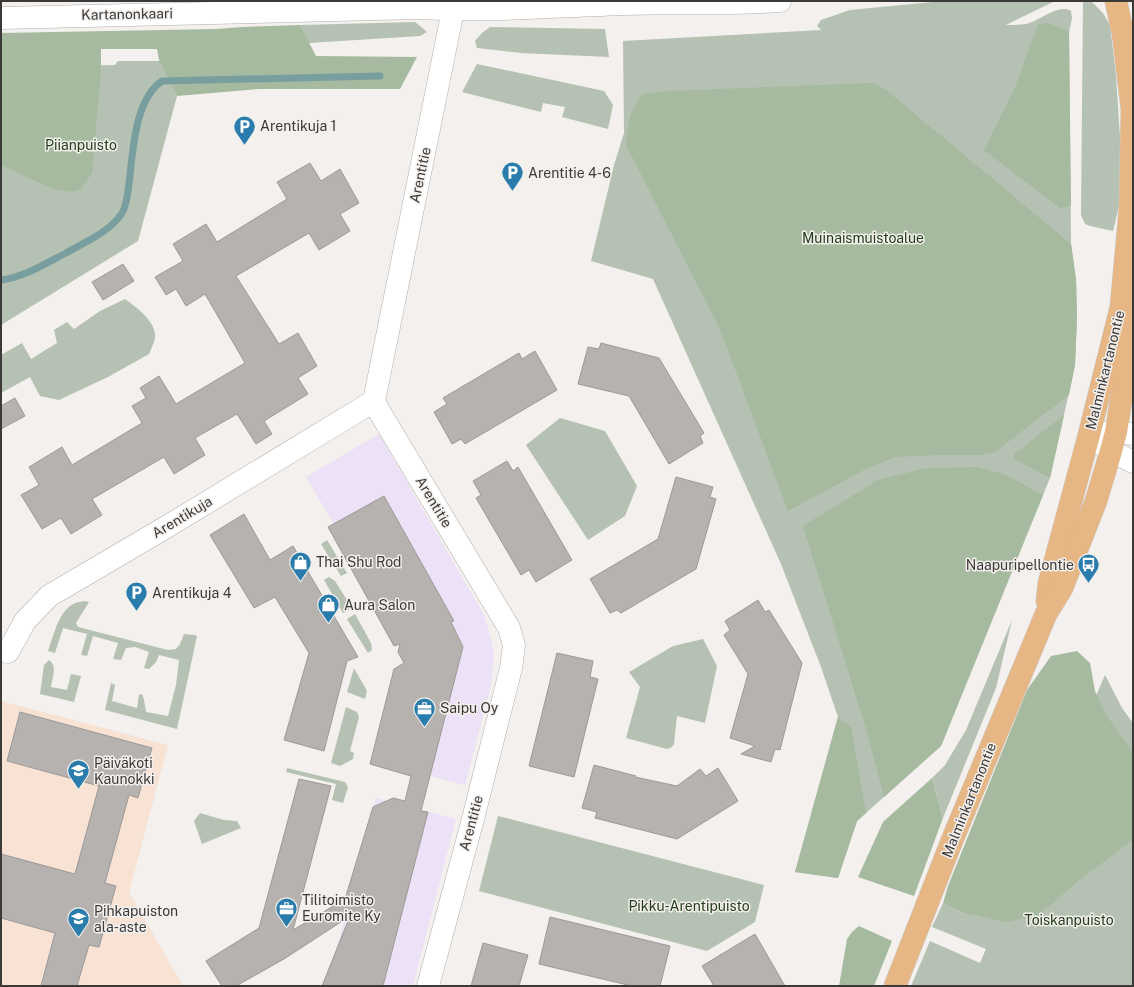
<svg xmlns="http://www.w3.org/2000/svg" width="1134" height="987" font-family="'Public Sans',sans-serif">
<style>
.commercial{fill:#ece1f6}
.education{fill:#f7e2d4}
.green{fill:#b5c1b2}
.forest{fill:#a6baa0}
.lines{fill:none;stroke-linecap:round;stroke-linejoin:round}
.stream{stroke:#789e9f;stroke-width:7}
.building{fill:#b5b2af;stroke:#9c9997}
.minor-casing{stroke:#b1aeac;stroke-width:23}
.major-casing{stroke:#ccc;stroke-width:23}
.minor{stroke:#fff;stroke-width:22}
.major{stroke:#e6b684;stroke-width:22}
.labels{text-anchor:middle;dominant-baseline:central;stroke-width:3;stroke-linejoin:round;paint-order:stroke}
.street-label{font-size:14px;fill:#3b3a39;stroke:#f3f0ed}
.poi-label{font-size:14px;fill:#3b3a39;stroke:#f3f0ed;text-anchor:start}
.park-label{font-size:14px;fill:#233f19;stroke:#f3f0ed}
</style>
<rect width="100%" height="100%" fill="#f3f0ed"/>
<g class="commercial">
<path d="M 379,434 L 484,615 L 492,642 L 494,656 L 491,685 L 465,785 L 385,764 L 413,658 L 306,477 Z"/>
<path d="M 376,798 L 456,819 L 413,986 L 327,986 Z"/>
</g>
<path class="education" d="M 1,701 L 168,745 L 129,892 L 183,986 L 1,986 Z"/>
<g class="green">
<path d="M 943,1 L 1055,1 L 1006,25 C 1012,25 1019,25 1026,24 C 1038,22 1059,3 1071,11 L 1072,18 L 1069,33 L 1071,244 L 1076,279 L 1077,317 L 1075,365 L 1050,478 L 941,746 L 857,821 L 838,878 L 795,872 L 838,717 L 821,667 L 781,564 L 653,279 L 591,261 L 614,165 L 624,133 L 623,41 L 821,30 L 817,26 L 821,20 L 850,10 Z"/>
<path d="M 1083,1 L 1091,1 L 1103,13 L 1110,25 L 1116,75 L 1121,153 L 1120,202 L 1113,231 L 1090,226 L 1085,224 L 1081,215 Z"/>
<path d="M 415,22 L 427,32 L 420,36 L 309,43 L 300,25 Z"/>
<path d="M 490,27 L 605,29 L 609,57 L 521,53 L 477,48 L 475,41 L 482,33 Z"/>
<path d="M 118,61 L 160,61 L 177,96 L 138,241 L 1,325 L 1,67 L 115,65 Z"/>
<path d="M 477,64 L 604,91 L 613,105 L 608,129 L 562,117 L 565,107 L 543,103 L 541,112 L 462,92 Z"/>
<path d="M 125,299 C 136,307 157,322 155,338 C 154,343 151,349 149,354 L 108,377 L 59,400 L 40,396 L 30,377 L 1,393 L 1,355 L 22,343 L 31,359 L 57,343 L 54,330 L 67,322 L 74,329 L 100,311 Z"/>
<path d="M 560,418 L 605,431 L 637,486 L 625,516 L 588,540 L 526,445 Z"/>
<path d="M 327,540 L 347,573 L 341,576 L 321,544 Z"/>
<path d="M 329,577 L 335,581 L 352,608 L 343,613 L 324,580 Z"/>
<path d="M 84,601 L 89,602 L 76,623 L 78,627 L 168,650 L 176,649 L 180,644 L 184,634 L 194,635 L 197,636 L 177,729 L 105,710 L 111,683 L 115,685 L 112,701 L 137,708 L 139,695 L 142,694 L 144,700 L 146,712 L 168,716 L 176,685 L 179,660 L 159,655 L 156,662 L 149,669 L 144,668 L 149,652 L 135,647 L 126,648 L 121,660 L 113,659 L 118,643 L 93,636 L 87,656 L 81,655 L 87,634 L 63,628 L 55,653 L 48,651 C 54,635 58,611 75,603 C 77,602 81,602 84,601 Z"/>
<path d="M 355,614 L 371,643 L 372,650 L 368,653 L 347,619 Z"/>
<path d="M 1012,620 L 996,688 L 943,818 L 932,778 L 945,765 L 966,730 Z"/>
<path d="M 703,639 L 717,666 L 705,723 L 677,716 L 674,744 L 672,747 L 667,749 L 626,738 L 640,687 L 629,672 L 673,646 Z"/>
<path d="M 49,660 C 58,666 52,678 51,687 L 67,690 L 71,674 L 81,676 L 74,702 L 40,694 L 44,665 Z"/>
<path d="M 354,668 L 367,691 L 365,699 L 347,692 Z"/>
<path d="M 1105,675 L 1122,708 L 1133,723 L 1133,986 L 911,986 L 930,941 L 980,963 L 986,949 L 932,927 L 943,903 L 963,913 L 999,920 Z"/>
<path d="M 346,707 L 357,712 L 359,717 L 350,751 L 354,753 L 353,759 L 340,766 L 331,763 Z"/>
<path d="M 287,768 L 345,782 L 348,787 L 343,803 L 332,800 L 336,784 L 286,772 Z"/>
<path d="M 200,813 L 224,820 L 237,821 L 241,828 L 202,844 L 194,821 Z"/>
<path d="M 498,816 L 764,885 L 755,922 L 707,951 L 479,891 Z"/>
</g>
<g class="forest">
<path d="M 1049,23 L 1069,32 L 1071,206 L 1060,208 L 984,150 L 1014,90 L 1038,24 Z"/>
<path d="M 300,25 L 316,56 L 417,57 L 400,89 L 258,89 L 177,96 L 159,60 L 157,49 L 101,49 L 101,71 L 92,173 L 81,189 L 72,192 L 53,189 L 1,165 L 1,33 L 216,29 L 242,27 Z"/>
<path d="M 873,83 L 885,89 L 1071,244 L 1076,279 L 1077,317 L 1075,365 L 1069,395 L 995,452 L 981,455 L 936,455 L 895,457 L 864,470 L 788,511 L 720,329 L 626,145 C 628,123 629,112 642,94 L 670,91 Z"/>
<path d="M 1064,415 L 1050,478 L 1014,459 L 1014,454 Z"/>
<path d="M 978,467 L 1006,475 L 1043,495 L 941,746 L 884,797 L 867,732 L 803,526 L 878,480 L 926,468 Z"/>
<path d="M 1077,651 L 1090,663 L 1095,691 L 1105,713 L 1133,752 L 1133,840 L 1077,882 L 1039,915 L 1006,922 L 963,913 L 943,903 L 948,886 L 1027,690 L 1051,656 Z"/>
<path d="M 838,717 L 851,727 L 866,813 L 857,821 L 838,878 L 795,872 Z"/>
<path d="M 932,778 L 943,818 L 914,896 L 858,877 L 883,822 Z"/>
<path d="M 859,926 L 892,941 L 874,986 L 839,986 L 847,939 L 852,932 Z"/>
</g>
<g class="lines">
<path class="stream" d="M 1,280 C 24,277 45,264 66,253 C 85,242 110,232 122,213 C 127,205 128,192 129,183 C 133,153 134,100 162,81 L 380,76"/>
</g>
<g class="building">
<path d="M 310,163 L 321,181 L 340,169 L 359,203 L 340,214 L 350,231 L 319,250 L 309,233 L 236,276 L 279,344 L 298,333 L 317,366 L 298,378 L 308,394 L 264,421 L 272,434 L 256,444 L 237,414 L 195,438 L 205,455 L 174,474 L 164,457 L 92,499 L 102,515 L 71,534 L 61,518 L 42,529 L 21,495 L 39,485 L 29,467 L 62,447 L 72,465 L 142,423 L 132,406 L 146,398 L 140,388 L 159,376 L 176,404 L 245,363 L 205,294 L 186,306 L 176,289 L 166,295 L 155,277 L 183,261 L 173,244 L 206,224 L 217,242 L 287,199 L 277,182 Z"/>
<path d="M 123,264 L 134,281 L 103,300 L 92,282 Z"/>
<path d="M 601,343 L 659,358 L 704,433 L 700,436 L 703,443 L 669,464 L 629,396 L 578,384 L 588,347 L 599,349 Z"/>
<path d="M 535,351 L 557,390 L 465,444 L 461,439 L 452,444 L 434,412 L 447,404 L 443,398 L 519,353 L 522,359 Z"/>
<path d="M 15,398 L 25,416 L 1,429 L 1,406 Z"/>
<path d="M 507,461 L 513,471 L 518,467 L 572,560 L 536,582 L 529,570 L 521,575 L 476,498 L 481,495 L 473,481 Z"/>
<path d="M 676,477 L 713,487 L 710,497 L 716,499 L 696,569 L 621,613 L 617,610 L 610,613 L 590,579 L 658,539 Z"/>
<path d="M 384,496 L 454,621 L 451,622 L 463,647 L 421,811 L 428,812 L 383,986 L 322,986 L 350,916 L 284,959 L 236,986 L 222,986 L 206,961 L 259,928 L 299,779 L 331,786 L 293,930 L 345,899 L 373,807 L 393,798 L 405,801 L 411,776 L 370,764 L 394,669 L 404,663 L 398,652 L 400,644 L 394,646 L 328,527 Z"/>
<path d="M 244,514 L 270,560 L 293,546 L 358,657 L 347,661 L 324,751 L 284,740 L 309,653 L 275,597 L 254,608 L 210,535 Z"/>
<path d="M 758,600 L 765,612 L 769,610 L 802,663 L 780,750 L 775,749 L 771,762 L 741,754 L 755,746 L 730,738 L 748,674 L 724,635 L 730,630 L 725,621 Z"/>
<path d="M 557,653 L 593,661 L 590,677 L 598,679 L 574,777 L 529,766 Z"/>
<path d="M 20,712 L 152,748 L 138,798 L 129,795 L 105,883 L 116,886 L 99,947 L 89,945 L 77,986 L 41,986 L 55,933 L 1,918 L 1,854 L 75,874 L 99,786 L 7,761 Z"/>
<path d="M 594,765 L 636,776 L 635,777 L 677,786 L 700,769 L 706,776 L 718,768 L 738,801 L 677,839 L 595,818 L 597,812 L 582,808 Z"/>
<path d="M 550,917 L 670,946 L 660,986 L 632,986 L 539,964 Z"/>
<path d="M 755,934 L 785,986 L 714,986 L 702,966 Z"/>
<path d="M 483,943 L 528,955 L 519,986 L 471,986 Z"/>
</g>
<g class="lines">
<defs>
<g id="minor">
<path d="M 1,18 L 419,8 C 488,12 557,6 626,4 C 677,2 729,5 780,1"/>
<path d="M 1097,434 L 1116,432 L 1133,434"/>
<path d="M 1089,435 L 1111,451 L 1133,462"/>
<path d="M 8,652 L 25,621 L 49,596 L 168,526 L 374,401"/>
<path d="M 428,986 L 473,819 L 511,668 L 514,645 L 509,628 L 379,411 L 374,401 L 453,10"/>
</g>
<g id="major">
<path d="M 1047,601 L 1049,583 L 1089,435 L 1121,307 L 1130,209 L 1132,109 L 1123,34 L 1116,1"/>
<path d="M 895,986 L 953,838 L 1046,614 L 1062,588 L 1096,501 L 1111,451 L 1116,432 L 1123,388 L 1133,314"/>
</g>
</defs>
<use href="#minor" class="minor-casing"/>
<use href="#major" class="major-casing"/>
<use href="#minor" class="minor"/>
<use href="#major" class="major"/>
</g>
<defs>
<symbol id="parking-pin" viewBox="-11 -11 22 30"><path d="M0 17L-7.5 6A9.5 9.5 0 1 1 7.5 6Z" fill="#2a7cad" stroke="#f3f0ed"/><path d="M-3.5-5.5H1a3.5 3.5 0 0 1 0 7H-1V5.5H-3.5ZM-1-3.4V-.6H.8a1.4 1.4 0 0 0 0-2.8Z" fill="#fff"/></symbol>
<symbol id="shop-pin" viewBox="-11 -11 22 30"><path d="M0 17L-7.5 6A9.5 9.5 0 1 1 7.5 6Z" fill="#2a7cad" stroke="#f3f0ed"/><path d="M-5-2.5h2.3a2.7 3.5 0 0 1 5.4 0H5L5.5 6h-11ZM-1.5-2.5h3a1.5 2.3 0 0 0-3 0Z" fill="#fff"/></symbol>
<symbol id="bus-pin" viewBox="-11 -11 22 30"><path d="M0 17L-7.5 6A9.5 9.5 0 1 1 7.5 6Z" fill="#2a7cad" stroke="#f3f0ed"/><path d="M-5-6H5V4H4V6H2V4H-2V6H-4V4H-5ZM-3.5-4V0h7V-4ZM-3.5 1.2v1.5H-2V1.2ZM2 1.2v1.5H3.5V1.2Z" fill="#fff"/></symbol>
<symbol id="office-pin" viewBox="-11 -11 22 30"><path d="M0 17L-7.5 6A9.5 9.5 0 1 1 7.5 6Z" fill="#2a7cad" stroke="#f3f0ed"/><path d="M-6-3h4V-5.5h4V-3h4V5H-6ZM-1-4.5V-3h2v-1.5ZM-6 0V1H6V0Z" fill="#fff"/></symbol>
<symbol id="school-pin" viewBox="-11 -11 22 30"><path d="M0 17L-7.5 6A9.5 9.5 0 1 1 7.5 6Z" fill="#2a7cad" stroke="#f3f0ed"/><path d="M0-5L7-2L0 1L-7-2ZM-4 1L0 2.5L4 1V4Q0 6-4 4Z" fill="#fff"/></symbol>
</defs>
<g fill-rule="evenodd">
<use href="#parking-pin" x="232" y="114" width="25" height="34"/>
<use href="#parking-pin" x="500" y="160" width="25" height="34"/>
<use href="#shop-pin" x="288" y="550" width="25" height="34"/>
<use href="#bus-pin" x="1076" y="552" width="25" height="34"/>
<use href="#parking-pin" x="124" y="580" width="25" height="34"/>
<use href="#shop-pin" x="316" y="592" width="25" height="34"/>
<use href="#office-pin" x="412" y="696" width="25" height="34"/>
<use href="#school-pin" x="66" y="758" width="25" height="34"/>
<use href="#office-pin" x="274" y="896" width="25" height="34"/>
<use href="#school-pin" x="66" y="906" width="25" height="34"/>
</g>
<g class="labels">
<g class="street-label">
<text transform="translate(127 14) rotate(-1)">Kartanonkaari</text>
<text transform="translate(420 175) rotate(-78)">Arentitie</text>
<text transform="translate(1105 370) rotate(-76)">Malminkartanontie</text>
<text transform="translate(434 502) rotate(59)">Arentitie</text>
<text transform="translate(182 517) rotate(-31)">Arentikuja</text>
<text transform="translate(969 800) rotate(-68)">Malminkartanontie</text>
<text transform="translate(471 823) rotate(-75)">Arentitie</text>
</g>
<g class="poi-label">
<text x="260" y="126">Arentikuja 1</text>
<text x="528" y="173">Arentitie 4-6</text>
<text x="316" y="562">Thai Shu Rod</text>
<text x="1074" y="565" text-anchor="end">Naapuripellontie</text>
<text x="152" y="593">Arentikuja 4</text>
<text x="344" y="605">Aura Salon</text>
<text x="440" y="708">Saipu Oy</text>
<text x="94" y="763">Päiväkoti<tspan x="94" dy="16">Kaunokki</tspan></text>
<text x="302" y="900">Tilitoimisto<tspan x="302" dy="16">Euromite Ky</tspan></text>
<text x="94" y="911">Pihkapuiston<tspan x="94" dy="16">ala-aste</tspan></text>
</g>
<g class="park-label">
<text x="81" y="145">Piianpuisto</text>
<text x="863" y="238">Muinaismuistoalue</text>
<text x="689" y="906">Pikku-Arentipuisto</text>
<text x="1069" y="920">Toiskanpuisto</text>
</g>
</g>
<rect width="1134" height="987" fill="none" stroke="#3b3a39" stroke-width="4"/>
</svg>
